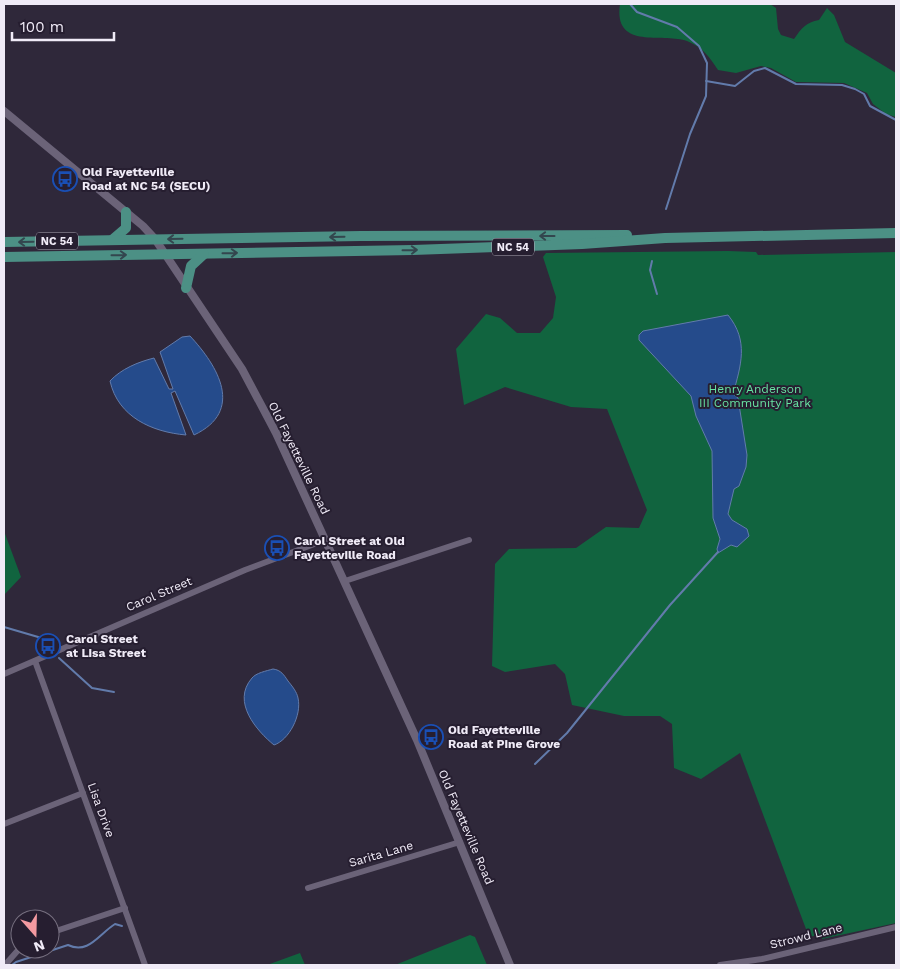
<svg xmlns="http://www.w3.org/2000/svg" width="900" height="969" font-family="'Work Sans',sans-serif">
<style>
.green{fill:#11643f}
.water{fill:#254b8b;stroke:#627bab}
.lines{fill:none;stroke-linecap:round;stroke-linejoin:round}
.stream{stroke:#627bab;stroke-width:2}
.minor{stroke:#6b6378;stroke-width:6}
.tertiary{stroke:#6b6378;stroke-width:8}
.trunk{stroke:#4c9085;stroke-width:10}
.oneway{stroke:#33464e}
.labels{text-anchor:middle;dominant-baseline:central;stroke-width:4;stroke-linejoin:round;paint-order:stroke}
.shield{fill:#261e30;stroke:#b3aebb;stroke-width:1}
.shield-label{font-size:11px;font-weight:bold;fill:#f0ebf7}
.poi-label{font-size:12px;font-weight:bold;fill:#f0ebf7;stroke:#261e30;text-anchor:start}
.park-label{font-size:12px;fill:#68e4a3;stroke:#261e30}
.street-label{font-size:12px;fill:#f0ebf7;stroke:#261e30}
</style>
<rect width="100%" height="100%" fill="#2f283a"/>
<g class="green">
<path d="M 620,4 L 770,4 L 776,8 L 778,29 L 781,35 L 794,39 C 801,29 806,22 819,20 L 827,8 L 834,15 L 845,42 L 896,73 L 896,117 L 886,114 L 873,104 L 867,93 L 844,83 L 796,82 L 771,68 L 761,66 L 736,73 L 718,70 C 709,56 702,47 687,41 C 664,32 613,51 620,4 Z"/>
<path d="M 728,251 L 756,252 L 758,255 L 896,252 L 896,923 L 822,939 L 822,934 L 809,937 L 740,753 L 701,779 L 674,768 L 672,724 L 660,716 L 624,716 L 572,705 L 565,674 L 555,664 L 505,672 L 492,666 L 495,564 L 509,549 L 576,548 L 606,527 L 639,528 L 647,510 L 607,409 L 571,407 L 505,387 L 464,405 L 456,349 L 486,314 L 500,318 L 517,333 L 540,333 L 553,318 L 556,297 L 543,257 L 546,253 Z"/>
<path d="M 4,531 L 21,577 L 4,595 Z"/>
<path d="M 470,935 L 475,937 L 487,965 L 395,965 Z"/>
<path d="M 300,953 L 305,965 L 267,965 Z"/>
</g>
<g class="water">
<path d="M 728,315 C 749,341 741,365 733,394 L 738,398 L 747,455 L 746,467 L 739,486 L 734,489 L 728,514 L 732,520 L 747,529 L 749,536 L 737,547 L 731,545 L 718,553 L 717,549 L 720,539 L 713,518 L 712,451 L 696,416 L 691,396 L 639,340 L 639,335 L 643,331 Z"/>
<path d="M 190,336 C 218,366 245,411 194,435 L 175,391 L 171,393 L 186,435 C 152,432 118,417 110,381 C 121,369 138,362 154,358 L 169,389 L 173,389 L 160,352 L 182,337 Z"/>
<path d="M 273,669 C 281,670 284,675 288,681 C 292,686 297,692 298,698 C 302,715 289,740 274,745 C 257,731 231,702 252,678 C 256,673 266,671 273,669 Z"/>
</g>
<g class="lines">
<g class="stream">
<path d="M 630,4 L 637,12 L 677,27 L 699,46 L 707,63 L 706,96 L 690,134 L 666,209"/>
<path d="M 706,81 L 735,86 L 754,71 L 765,68 L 796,84 L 842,85 L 855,89 L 864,94 L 870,106 L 896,120"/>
<path d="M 652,261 L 650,270 L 657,294"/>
<path d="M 4,627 L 45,639 L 53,647"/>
<path d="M 59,658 L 92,688 L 114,692"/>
<path d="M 535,764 L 567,733 L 670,605 L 718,552"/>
<path d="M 12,965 L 16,962 L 68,945 C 88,955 99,934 115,924 L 122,926"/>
</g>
<g class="minor">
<path d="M 345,581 L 469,540"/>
<path d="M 35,661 L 145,965"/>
<path d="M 4,674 L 245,570 L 325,540"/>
<path d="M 4,824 L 83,793"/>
<path d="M 308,888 L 460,842"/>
<path d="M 50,933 L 125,908"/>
<path d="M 5,965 L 20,948"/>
<path d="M 720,965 L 762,959 L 896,927"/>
</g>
<path class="tertiary" d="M 4,111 L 143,226 L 155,239 L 242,369 L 276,433 L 417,740 L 510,965"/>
<g class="trunk">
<path d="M 112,240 L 126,228 L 126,212"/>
<path d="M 4,242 L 361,236 L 627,235"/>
<path d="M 4,257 L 413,250 L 582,244 L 665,238 L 896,233"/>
<path d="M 186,288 L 191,266 L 204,254"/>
</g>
</g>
<defs><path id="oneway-shaft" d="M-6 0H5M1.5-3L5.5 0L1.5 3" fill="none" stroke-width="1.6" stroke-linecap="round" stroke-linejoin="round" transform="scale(1.25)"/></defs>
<g class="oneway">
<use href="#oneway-shaft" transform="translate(547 236) rotate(180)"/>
<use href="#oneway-shaft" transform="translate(337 237) rotate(179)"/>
<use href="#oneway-shaft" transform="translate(175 239) rotate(179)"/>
<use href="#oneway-shaft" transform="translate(26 242) rotate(179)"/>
<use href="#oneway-shaft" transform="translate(410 250) rotate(-1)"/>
<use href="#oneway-shaft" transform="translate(230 253) rotate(-1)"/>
<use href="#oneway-shaft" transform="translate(119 255) rotate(-1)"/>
</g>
<defs>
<symbol id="bus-ring" viewBox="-11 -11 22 22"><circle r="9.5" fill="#261e30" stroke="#1a4fb4" stroke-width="1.5"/><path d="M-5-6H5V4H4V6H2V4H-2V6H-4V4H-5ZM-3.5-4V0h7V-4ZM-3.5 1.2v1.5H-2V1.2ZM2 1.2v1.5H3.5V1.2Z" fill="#1a4fb4"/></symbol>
</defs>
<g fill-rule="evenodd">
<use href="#bus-ring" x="51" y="165" width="28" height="28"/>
<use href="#bus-ring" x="263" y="534" width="28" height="28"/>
<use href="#bus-ring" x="34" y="632" width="28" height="28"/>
<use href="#bus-ring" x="417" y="723" width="28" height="28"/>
</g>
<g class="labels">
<g class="shield">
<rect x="36" y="232.5" width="42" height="17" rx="4"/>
<rect x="492" y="238.5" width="42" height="17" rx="4"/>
</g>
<g class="shield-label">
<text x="57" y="241">NC 54</text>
<text x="513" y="247">NC 54</text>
</g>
<g class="poi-label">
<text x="82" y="172">Old Fayetteville<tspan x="82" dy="14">Road at NC 54 (SECU)</tspan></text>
<text x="294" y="541">Carol Street at Old<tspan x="294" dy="14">Fayetteville Road</tspan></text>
<text x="66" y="639">Carol Street<tspan x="66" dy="14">at Lisa Street</tspan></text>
<text x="448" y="730">Old Fayetteville<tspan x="448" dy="14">Road at Pine Grove</tspan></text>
</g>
<g class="park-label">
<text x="755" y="389">Henry Anderson<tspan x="755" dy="14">III Community Park</tspan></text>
</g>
<g class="street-label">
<text transform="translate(299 458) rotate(64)">Old Fayetteville Road</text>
<text transform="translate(159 594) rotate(-23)">Carol Street</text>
<text transform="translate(101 810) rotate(70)">Lisa Drive</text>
<text transform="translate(466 827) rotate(67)">Old Fayetteville Road</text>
<text transform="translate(381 854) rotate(-16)">Sarita Lane</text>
<text transform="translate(806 936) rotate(-14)">Strowd Lane</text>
</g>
</g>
<rect width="900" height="969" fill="none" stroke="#f0ebf7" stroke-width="10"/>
<g transform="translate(35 934) rotate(160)"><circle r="24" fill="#261e30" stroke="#777080"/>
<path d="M0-4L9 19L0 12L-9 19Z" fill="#f49aa1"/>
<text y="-8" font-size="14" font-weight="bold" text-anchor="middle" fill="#f0ebf7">N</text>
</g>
<path d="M12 32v8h102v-8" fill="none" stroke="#f0ebf7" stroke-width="2.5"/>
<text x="20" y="32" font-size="15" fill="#f0ebf7" stroke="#261e30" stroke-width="4" paint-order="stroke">100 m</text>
</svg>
